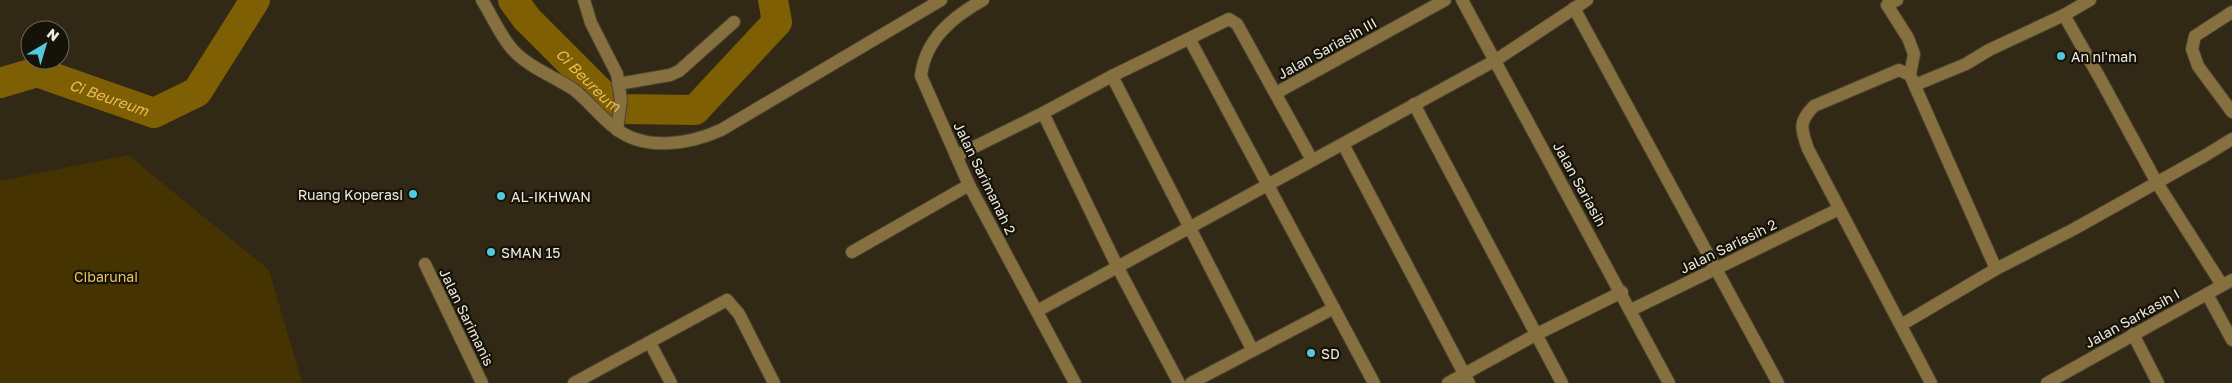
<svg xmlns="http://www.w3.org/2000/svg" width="2232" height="383" font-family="'Golos Text',sans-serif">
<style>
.green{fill:#463302}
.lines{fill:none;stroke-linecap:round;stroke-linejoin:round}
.river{stroke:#7e5f03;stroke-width:30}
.minor-casing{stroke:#4c4331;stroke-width:14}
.minor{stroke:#86703f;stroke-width:12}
.poi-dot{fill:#53cadc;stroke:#151209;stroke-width:2}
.labels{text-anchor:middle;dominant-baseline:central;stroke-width:4.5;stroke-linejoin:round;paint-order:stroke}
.street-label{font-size:14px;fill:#f0ebde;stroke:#151209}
.poi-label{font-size:14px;fill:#f0ebde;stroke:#151209;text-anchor:start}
.park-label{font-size:14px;fill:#f1c45c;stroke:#151209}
.water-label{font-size:15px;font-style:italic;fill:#eabd54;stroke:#151209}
</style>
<rect width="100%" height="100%" fill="#312815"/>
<path class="green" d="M 128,155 L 269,270 L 302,383 L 0,383 L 0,181 Z"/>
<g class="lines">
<g class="river">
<path id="s1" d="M 513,0 L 527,19 L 611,103 L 623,109 L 695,110 L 777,22 L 773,0"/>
<path id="s2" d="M 0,83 L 37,72 L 154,113 L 197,92 L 255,0"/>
</g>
<defs>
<g id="minor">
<path d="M 482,0 C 492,16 500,35 512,49 C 528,67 553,76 573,89 C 588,100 600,117 615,128 C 645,152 690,144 721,130 L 941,0"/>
<path d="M 584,0 L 591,23 L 617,74 L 621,100 L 617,130"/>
<path d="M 983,0 C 952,17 925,40 921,76 L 969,185 L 1075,383"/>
<path d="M 1462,0 L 1669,383"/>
<path d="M 1897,0 L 1887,5 L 1908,38 L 1914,54 L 1910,75"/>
<path d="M 1574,8 L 1778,383"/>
<path d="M 2232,12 L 2195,36 L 2192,49 L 2198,66 L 2232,112"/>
<path d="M 2064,15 L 2102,82 L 2157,183 L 2222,285"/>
<path d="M 1190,40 L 1374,383"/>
<path d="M 1112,76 L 1252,349"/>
<path d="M 618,84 L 670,75 L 679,71 L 734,22"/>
<path d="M 1915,85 L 1966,64 L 1989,50 L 2064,15 L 2090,0"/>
<path d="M 1276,93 L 1445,0"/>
<path d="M 1414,104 L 1562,383"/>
<path d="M 1043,113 L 1117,266 L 1179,383"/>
<path d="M 1343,144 L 1469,383"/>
<path d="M 956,156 L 1043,113 L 1112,76 L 1229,19 L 1237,24 L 1312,160"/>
<path d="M 852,252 L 969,185"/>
<path d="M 425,264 L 482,383"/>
<path d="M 2207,294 L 2232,340"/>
<path d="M 1631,310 L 1839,209"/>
<path d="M 1037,311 L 1496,60 L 1587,0"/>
<path d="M 1901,325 L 1996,269 L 2074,229 L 2206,155 L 2232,139"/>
<path d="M 2133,334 L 2158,383"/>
<path d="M 650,343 L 671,383"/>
<path d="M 574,383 L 727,300 L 739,314 L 774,383"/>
<path d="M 1191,383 L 1334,308"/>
<path d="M 1448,383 L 1537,334 L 1622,292"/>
<path d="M 1931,383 L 1808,149 C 1801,129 1798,122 1814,106 L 1899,70 L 1910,75 L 1996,269"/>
<path d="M 2047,383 L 2232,280"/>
</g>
</defs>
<use href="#minor" class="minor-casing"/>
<use href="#minor" class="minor"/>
</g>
<g class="poi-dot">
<circle cx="2061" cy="56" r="5"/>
<circle cx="413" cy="194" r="5"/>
<circle cx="501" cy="196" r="5"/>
<circle cx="491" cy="252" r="5"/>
<circle cx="1311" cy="353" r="5"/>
</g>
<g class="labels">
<g class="street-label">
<text transform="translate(1327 48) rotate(-29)">Jalan Sariasih III</text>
<text transform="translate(985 178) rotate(64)">Jalan Sarimanah 2</text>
<text transform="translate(1580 184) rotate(61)">Jalan Sariasih</text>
<text transform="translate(1728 246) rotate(-26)">Jalan Sariasih 2</text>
<text transform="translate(467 317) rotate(64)">Jalan Sarimanis</text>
<text transform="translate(2132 318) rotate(-29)">Jalan Sarkasih I</text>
</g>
<g class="poi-label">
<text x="2071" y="56">An ni'mah</text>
<text x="403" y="194" text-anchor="end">Ruang Koperasi</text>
<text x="511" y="196">AL-IKHWAN</text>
<text x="501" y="252">SMAN 15</text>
<text x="1321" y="353">SD</text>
</g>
<g class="park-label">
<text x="106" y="276">Cibarunai</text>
</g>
<g class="water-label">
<text stroke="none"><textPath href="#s1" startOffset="110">Ci Beureum</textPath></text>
<text stroke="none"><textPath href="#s2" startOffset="115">Ci Beureum</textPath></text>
</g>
</g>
<g transform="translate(45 45) rotate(38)"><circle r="24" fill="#151209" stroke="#6d695e"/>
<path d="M0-4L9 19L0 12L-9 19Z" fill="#53cadc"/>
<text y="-8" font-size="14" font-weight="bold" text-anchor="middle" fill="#f0ebde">N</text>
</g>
</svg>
